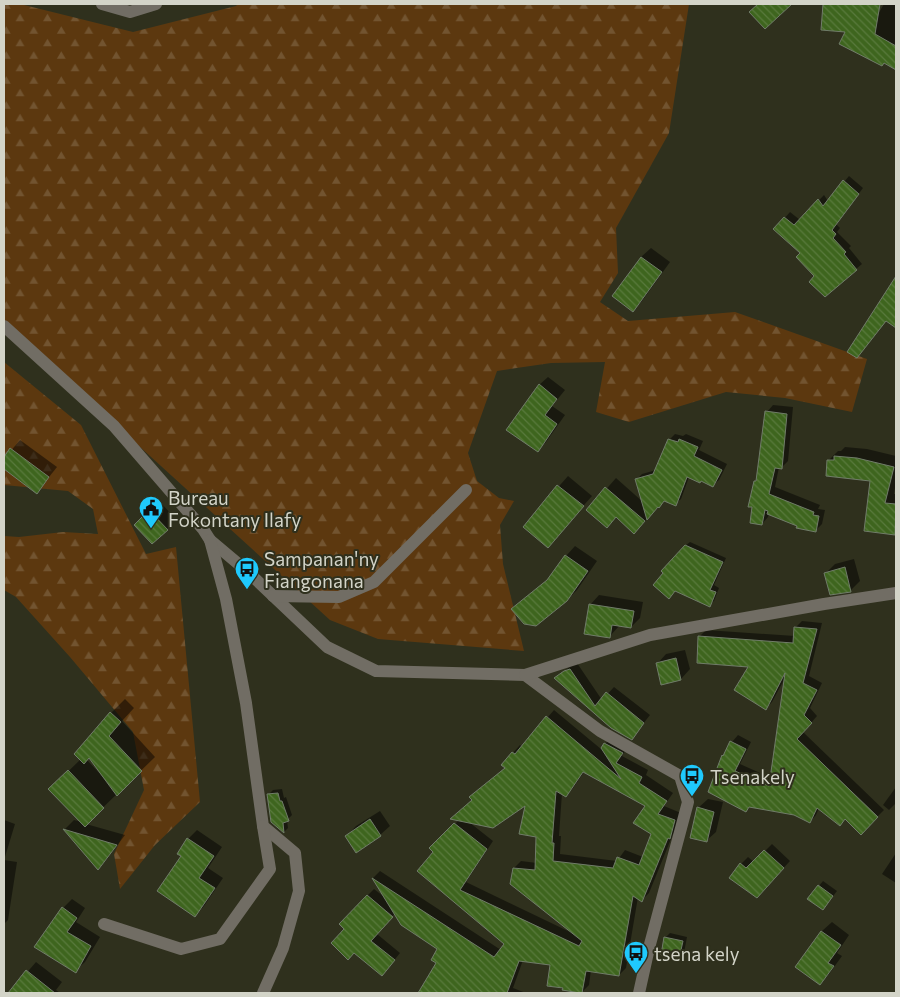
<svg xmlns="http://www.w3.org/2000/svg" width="900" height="997" font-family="Commissioner,sans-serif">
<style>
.forest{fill:url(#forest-firs)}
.shadow{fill:#0007;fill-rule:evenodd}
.building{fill:url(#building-back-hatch);stroke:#707c69;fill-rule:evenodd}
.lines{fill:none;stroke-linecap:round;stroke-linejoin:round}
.minor{stroke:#716d64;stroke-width:12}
.labels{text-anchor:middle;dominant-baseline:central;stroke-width:4;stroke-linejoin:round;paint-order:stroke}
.poi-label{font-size:19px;fill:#d3d4c8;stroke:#2f301d;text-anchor:start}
</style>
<defs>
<pattern id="forest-firs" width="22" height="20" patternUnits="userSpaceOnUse" patternTransform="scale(1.25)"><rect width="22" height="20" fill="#5c380f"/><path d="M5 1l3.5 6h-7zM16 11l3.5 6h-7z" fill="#725430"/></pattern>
<pattern id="building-back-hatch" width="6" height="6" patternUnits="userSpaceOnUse" patternTransform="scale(1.25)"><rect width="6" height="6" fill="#3e651e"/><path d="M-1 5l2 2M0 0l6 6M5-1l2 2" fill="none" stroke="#597a3d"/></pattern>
</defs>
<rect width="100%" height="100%" fill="#2f301d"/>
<g class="forest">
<path d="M 4,4 L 20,4 L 133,32 L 236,6 L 238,4 L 689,4 L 669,133 L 616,228 L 618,273 L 600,302 L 628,321 L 735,312 L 867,359 L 852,412 L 785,398 L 726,392 L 629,422 L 596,412 L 605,362 L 551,363 L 497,371 L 468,453 L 477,481 L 499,498 L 514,501 L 500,525 L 503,564 L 524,651 L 378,639 L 330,620 L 4,323 Z"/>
<path d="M 4,362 L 81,425 L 146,554 L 176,547 L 200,802 L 155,845 L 120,889 L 114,854 L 144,790 L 133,732 L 70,657 L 16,597 L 4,590 L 4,536 L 19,537 L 63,532 L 98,534 L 93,509 L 68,491 L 4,485 Z"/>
</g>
<g class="shadow">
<path d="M 827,4 L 869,4 L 867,33 L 884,4 L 896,4 L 896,68 L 885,62 L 847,30 L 834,30 Z"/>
<path d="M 849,176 L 863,188 L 836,224 L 840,228 L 837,232 L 851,246 L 849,248 L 862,264 L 856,269 L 816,276 L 802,253 L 775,229 L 790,212 L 800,220 L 824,195 L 828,201 Z"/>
<path d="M 651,248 L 670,262 L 642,301 L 633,310 L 641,257 Z"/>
<path d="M 548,377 L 565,390 L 552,406 L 565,415 L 546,442 L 538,450 L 539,385 Z"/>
<path d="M 773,405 L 793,407 L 788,461 L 781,468 L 779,467 L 775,487 L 820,505 L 818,509 L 825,510 L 822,524 L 815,531 L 769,513 L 768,517 L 762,524 L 755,481 L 758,479 L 767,412 Z"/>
<path d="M 675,434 L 683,436 L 686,434 L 703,441 L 699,450 L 727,464 L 719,480 L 713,485 L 702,480 L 689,477 L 681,499 L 675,504 L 665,500 L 643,523 L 617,516 L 607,526 L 588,510 L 616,478 L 643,502 L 637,479 L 642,474 L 656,470 L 669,440 Z"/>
<path d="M 20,440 L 57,467 L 37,492 L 4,467 L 4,459 Z"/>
<path d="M 845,447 L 867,449 L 896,456 L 896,482 L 894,494 L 896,494 L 896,524 L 892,516 L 894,524 L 896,524 L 896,533 L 866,530 L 871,480 L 829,460 L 838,451 L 841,451 Z"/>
<path d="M 568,476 L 592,496 L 548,546 L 524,526 Z"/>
<path d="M 160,502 L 176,519 L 167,529 L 136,525 Z"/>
<path d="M 690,542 L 726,558 L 714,585 L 719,588 L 714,601 L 709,605 L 685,546 Z"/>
<path d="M 575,546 L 597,561 L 577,590 L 567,600 L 513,609 L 551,577 L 566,556 Z"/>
<path d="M 854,559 L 860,581 L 851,590 L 831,593 L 826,573 L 835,564 Z"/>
<path d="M 599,595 L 643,602 L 640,618 L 631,627 L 620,625 L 610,636 L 590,605 Z"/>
<path d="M 802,621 L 822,623 L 809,676 L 822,683 L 810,708 L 817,716 L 803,732 L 884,810 L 861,833 L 846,818 L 819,808 L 816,815 L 810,822 L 794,814 L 751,806 L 746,810 L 723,756 L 732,742 L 738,735 L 751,742 L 740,764 L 771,778 L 786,676 L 772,702 L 766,708 L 750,665 L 699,637 L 706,630 L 795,636 L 796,627 Z"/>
<path d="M 685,650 L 690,669 L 681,679 L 657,664 L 666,654 Z"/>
<path d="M 577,663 L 602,700 L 614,687 L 650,715 L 632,738 L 556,678 L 572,665 Z"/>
<path d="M 125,699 L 134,708 L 122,721 L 155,757 L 86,824 L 125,835 L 107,859 L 98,869 L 65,829 L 74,820 L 82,822 L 50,789 L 81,759 L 111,713 ZM 90,756 L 104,775 L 102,776 L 87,760 Z"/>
<path d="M 554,710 L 601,749 L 612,736 L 629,745 L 622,756 L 648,770 L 646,775 L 673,793 L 664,806 L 681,813 L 677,830 L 673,834 L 649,893 L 642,900 L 638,897 L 626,968 L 619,975 L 591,970 L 589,985 L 582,992 L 548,986 L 551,964 L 523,960 L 513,988 L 526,993 L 419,993 L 438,962 L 439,949 L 395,913 L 377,934 L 400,953 L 388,968 L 346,929 L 367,896 L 374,889 L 387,899 L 373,878 L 380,871 L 501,950 L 506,944 L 419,870 L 435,852 L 431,848 L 459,820 L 473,799 L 506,767 L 503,764 L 520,745 L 522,747 ZM 584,772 L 646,805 L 652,834 L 643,857 L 625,850 L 617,861 L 560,854 L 561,836 L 559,836 L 562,793 L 566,796 L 573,788 ZM 527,803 L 537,836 L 537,863 L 521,861 L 514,868 L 570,932 L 466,882 L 493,841 L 469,822 Z"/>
<path d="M 896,787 L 896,803 L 889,810 L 883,805 Z"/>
<path d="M 282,789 L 284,798 L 286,797 L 292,815 L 287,820 L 288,828 L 284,832 L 272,821 L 268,795 L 273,790 Z"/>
<path d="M 708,799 L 723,802 L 716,832 L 706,841 L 698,808 Z"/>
<path d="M 380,811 L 390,826 L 380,835 L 347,836 L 356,826 Z"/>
<path d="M 4,820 L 15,824 L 4,860 L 17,862 L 8,920 L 4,924 Z"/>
<path d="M 197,830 L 222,847 L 208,868 L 223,878 L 204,906 L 195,916 L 182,855 L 188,839 Z"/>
<path d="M 772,844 L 790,861 L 764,889 L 741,864 L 748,857 L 754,862 Z"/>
<path d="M 896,853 L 896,883 L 882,874 Z"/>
<path d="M 823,881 L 837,891 L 827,904 L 809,898 Z"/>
<path d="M 72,899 L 85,908 L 76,922 L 100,937 L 85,962 L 75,971 L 36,947 L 63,908 Z"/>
<path d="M 832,922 L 849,935 L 837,953 L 842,956 L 829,974 L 820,983 L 797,966 L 822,931 Z"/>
<path d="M 670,933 L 687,937 L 684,953 L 679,957 L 665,938 Z"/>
<path d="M 36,962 L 62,982 L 56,990 L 60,993 L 13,993 L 11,991 Z"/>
</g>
<g class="building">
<path d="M 758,4 L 792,4 L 765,29 L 749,12 Z"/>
<path d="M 823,4 L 880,4 L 875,34 L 896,46 L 896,70 L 884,63 L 882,66 L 839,44 L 845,32 L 821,30 Z"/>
<path d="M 843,180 L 859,194 L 832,230 L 836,234 L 833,238 L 846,252 L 844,254 L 857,270 L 825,297 L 809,282 L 814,276 L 796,257 L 800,253 L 773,229 L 784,217 L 794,225 L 818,199 L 823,206 Z"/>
<path d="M 641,257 L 662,272 L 633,312 L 612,296 Z"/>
<path d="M 896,276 L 896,328 L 886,321 L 857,358 L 847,352 Z"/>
<path d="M 539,384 L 557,399 L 545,415 L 557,424 L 538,452 L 506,430 Z"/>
<path d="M 765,411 L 787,414 L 782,469 L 775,468 L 769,494 L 814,512 L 813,515 L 819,516 L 816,532 L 796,528 L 797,526 L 767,514 L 768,511 L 765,510 L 762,525 L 750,523 L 752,507 L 748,507 L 754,481 L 756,481 Z"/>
<path d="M 668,439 L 678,442 L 679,439 L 698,447 L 694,456 L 722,470 L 713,487 L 701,481 L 700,483 L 687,477 L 676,506 L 664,501 L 659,508 L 658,507 L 647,520 L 635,479 L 653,474 Z"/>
<path d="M 10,448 L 49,477 L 37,494 L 4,469 L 4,457 Z"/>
<path d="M 834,456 L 857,458 L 894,467 L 885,503 L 896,504 L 895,535 L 864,531 L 870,481 L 826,476 L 827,460 L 834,460 Z"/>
<path d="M 557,485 L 584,506 L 548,548 L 523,527 Z"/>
<path d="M 605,487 L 645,521 L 634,534 L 616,517 L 607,528 L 586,510 Z"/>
<path d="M 149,510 L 168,530 L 152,544 L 134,525 Z"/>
<path d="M 685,545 L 723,562 L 710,590 L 716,592 L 710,607 L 675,591 L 669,599 L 653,585 L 663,573 L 661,571 Z"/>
<path d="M 565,555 L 588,571 L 567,601 L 536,626 L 524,624 L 511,609 L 547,580 Z"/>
<path d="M 845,567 L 851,592 L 830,595 L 824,573 Z"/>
<path d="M 589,604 L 634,611 L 631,628 L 612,625 L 610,638 L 584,634 Z"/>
<path d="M 794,627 L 817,629 L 803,683 L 817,690 L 804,715 L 812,723 L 797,739 L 878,817 L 861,835 L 845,819 L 840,826 L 817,808 L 810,823 L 794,815 L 749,807 L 746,812 L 708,792 L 722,755 L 723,756 L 730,741 L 746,749 L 735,771 L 769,786 L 785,673 L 766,710 L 734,690 L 748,667 L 697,663 L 698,636 L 793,643 Z"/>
<path d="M 676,658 L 681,680 L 661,685 L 656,663 Z"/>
<path d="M 570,669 L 595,706 L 606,692 L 644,723 L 632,740 L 611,728 L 554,678 L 564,671 Z"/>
<path d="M 110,712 L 121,722 L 109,736 L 142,771 L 117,796 L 89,758 L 84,764 L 74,754 Z"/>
<path d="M 546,716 L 621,779 L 601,748 L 604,743 L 623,753 L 616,763 L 642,777 L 639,783 L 667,801 L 658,814 L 675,820 L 670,839 L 668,838 L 642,902 L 633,896 L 619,976 L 586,971 L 582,993 L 580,993 L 562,990 L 563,988 L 547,986 L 550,965 L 519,961 L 507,993 L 418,993 L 436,963 L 431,960 L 437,949 L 401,925 L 372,878 L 494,957 L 504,944 L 417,871 L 433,852 L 429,848 L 454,823 L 487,849 L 460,890 L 579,946 L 582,941 L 510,884 L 513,868 L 535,870 L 536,837 L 519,834 L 525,806 L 493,828 L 450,819 L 472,800 L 469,797 L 505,768 L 501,765 L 512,752 L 515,754 ZM 583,772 L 645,806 L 633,823 L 651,834 L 639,865 L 617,857 L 613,868 L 553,861 L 554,843 L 552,843 L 556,791 L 566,797 Z"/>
<path d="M 68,770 L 104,808 L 85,827 L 48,789 Z"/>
<path d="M 278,793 L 280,801 L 282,801 L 289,821 L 283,823 L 284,833 L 271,822 L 267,794 Z"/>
<path d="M 697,807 L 714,812 L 707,842 L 690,838 Z"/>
<path d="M 370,819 L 381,836 L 356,853 L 345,836 Z"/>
<path d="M 63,829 L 117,845 L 98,870 Z"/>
<path d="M 187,838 L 214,856 L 199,878 L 215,888 L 195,917 L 157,891 L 181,856 L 177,854 Z"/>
<path d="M 764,850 L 784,868 L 757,898 L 729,878 L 740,863 L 746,868 Z"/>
<path d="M 818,885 L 833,896 L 823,910 L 807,899 Z"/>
<path d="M 367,895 L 393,917 L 371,941 L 395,960 L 382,976 L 354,953 L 348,960 L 331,943 L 344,929 L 339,924 Z"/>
<path d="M 62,907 L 77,918 L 67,932 L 91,946 L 76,973 L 34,947 Z"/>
<path d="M 821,931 L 841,945 L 828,963 L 834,966 L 820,985 L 795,967 Z"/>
<path d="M 664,937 L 683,941 L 679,959 L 661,955 Z"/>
<path d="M 26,970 L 55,993 L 8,993 Z"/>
</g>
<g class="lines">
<g class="minor">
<path d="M 102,4 L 130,12 L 156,4"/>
<path d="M 4,326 L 114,426 L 203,529 L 210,540 L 248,572 L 327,647 L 376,671 L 525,675 L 600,731 L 680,776 L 688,802 L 649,948 L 639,993"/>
<path d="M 210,540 L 226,599 L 246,703 L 263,826 L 295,853 L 299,891 L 283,948 L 263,993"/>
<path d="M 273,596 L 339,597 L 374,582 L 466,490"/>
<path d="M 525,675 L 650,635 L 824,604 L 896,593"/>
<path d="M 104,924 L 181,949 L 220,939 L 270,869 L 263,826"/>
</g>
</g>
<defs>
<symbol id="civic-pin" viewBox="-11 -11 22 30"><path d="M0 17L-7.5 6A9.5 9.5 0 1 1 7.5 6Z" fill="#1fc9fd" stroke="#2f301d"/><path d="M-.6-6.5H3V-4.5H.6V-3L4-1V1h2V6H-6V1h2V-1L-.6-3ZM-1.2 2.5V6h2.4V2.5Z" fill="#111"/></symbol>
<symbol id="bus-pin" viewBox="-11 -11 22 30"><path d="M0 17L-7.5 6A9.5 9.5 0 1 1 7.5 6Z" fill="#1fc9fd" stroke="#2f301d"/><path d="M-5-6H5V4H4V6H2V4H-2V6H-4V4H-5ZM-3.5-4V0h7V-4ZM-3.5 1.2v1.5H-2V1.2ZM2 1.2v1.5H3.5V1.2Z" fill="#111"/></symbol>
</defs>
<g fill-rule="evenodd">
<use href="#civic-pin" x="137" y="494" width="28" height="38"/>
<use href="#bus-pin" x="233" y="555" width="28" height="38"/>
<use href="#bus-pin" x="678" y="762" width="28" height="38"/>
<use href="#bus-pin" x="622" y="939" width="28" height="38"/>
</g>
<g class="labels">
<g class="poi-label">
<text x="168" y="497">Bureau<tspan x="168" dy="22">Fokontany Ilafy</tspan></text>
<text x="264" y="558">Sampanan'ny<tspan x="264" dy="22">Fiangonana</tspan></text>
<text x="710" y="776">Tsenakely</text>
<text x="654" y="953">tsena kely</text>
</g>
</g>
<rect width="900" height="997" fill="none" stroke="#d3d4c8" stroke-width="10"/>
</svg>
